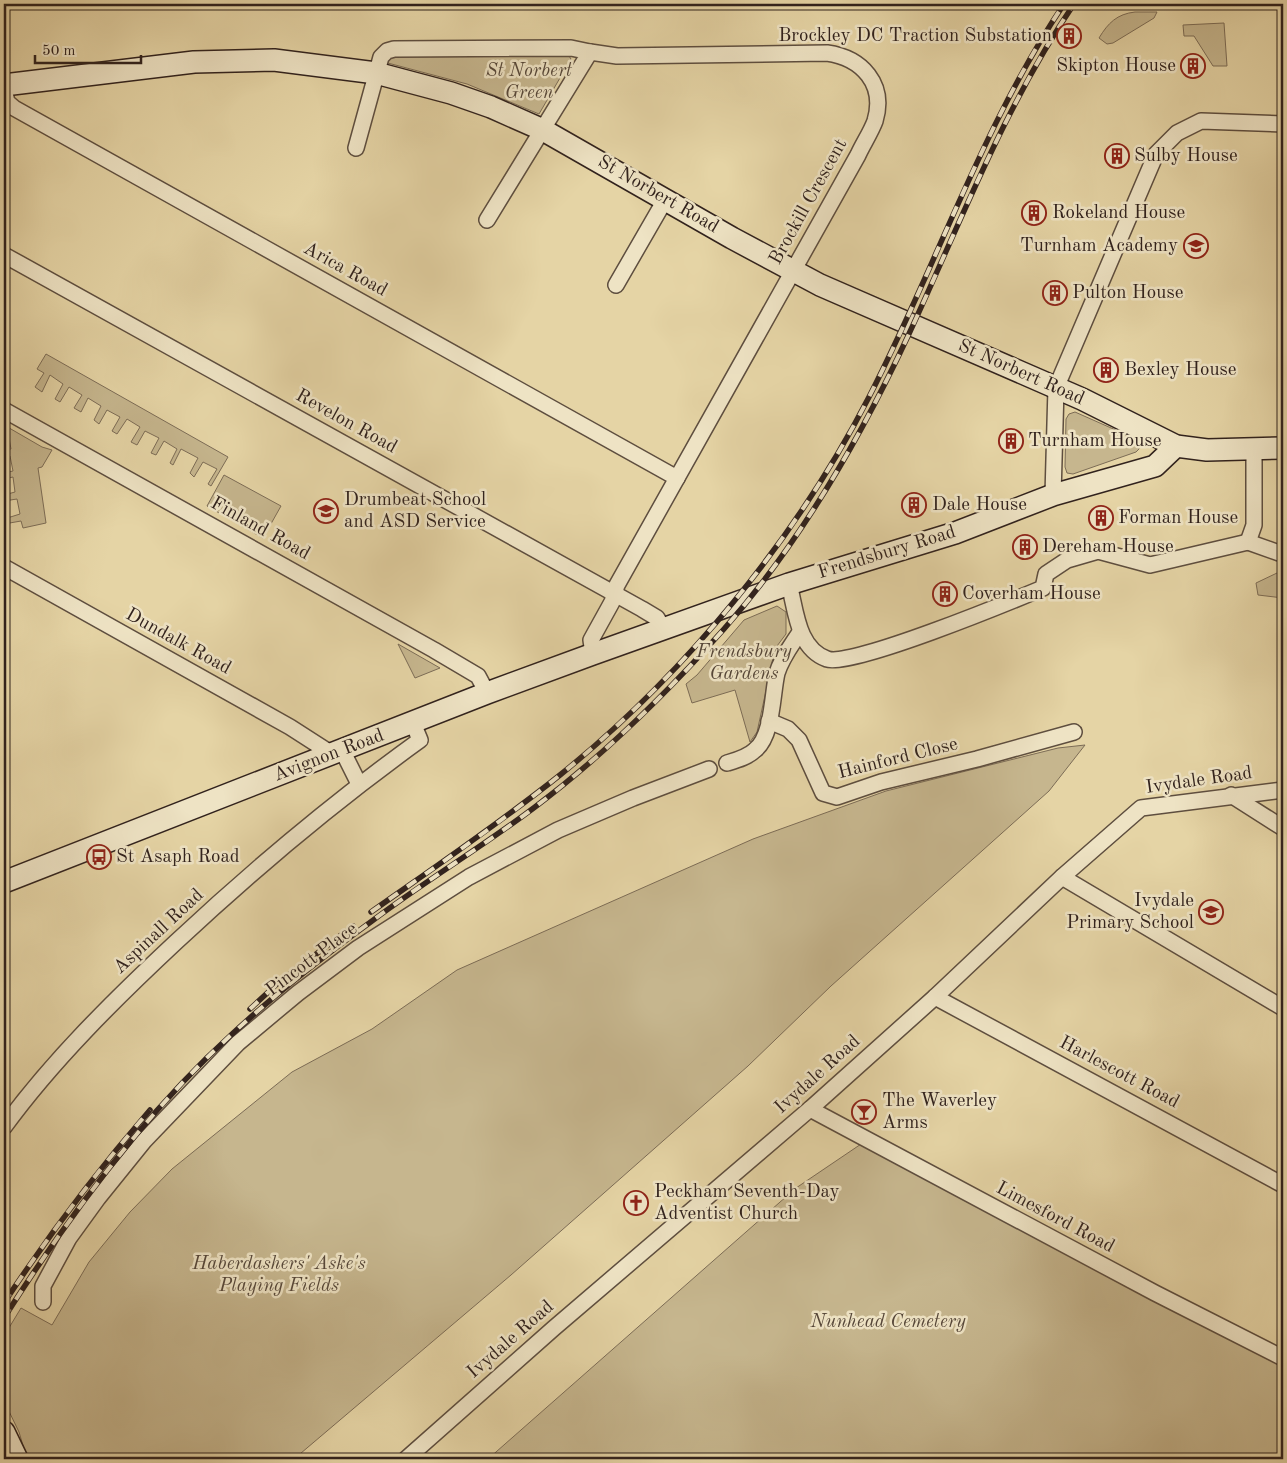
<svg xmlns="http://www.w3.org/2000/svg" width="1287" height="1463" font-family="'Old Standard TT',serif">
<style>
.green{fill:#c6b68e;stroke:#7c6c56}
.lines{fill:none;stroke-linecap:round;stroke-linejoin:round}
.street-casing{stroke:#5e4e3f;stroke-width:18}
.secondary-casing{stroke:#31221d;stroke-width:24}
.street{stroke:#eee3c4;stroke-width:15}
.secondary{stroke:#eee3c4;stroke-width:21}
.rail-casing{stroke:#31221d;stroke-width:5.5}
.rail{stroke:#eee3c4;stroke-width:4;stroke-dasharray:11;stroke-linecap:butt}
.labels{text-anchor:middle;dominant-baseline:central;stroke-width:5;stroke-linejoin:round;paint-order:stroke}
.poi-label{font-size:19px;fill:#31221d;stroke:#eee3c4;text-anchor:start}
.park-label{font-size:19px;font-style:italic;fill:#564739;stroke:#eee3c4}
.street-label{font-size:19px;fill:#31221d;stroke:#eee3c4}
</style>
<rect width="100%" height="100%" fill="#e5d4a5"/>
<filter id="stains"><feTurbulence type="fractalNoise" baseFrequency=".004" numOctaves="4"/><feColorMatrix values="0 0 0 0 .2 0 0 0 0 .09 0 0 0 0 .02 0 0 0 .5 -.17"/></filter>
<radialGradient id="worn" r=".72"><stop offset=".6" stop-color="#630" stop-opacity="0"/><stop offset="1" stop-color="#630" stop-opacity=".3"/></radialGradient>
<g class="green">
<path d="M 119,4 L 210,4 L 120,9 Z"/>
<path d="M 1135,12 L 1157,12 L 1154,18 L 1113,43 L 1107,44 L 1099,38 C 1108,23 1117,14 1135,12 Z"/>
<path d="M 1224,23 L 1227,66 L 1213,66 L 1194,36 L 1184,36 L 1183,25 Z"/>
<path d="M 396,53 L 399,57 L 569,56 L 571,59 L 539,114 L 467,84 L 384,62 Z"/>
<path d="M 46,354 L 228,457 L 211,486 L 208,484 L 217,469 L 203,462 L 194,477 L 190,473 L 198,458 L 181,449 L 173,465 L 170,463 L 177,449 L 164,441 L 156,455 L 151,453 L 159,438 L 145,431 L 137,445 L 131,442 L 140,427 L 127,419 L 117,434 L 112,431 L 120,417 L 107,410 L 99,424 L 94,420 L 101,406 L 88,398 L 81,412 L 74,408 L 82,395 L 69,387 L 60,402 L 55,399 L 63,384 L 50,375 L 42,392 L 35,387 L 44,373 L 37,369 Z"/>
<path d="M 1075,412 L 1136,439 L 1139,443 L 1139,449 L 1136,452 L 1073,474 L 1067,473 L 1065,467 L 1066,419 L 1069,414 Z"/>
<path d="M 4,425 L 42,447 L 52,450 L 42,467 L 38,468 L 46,523 L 23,528 L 21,521 L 4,524 L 4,519 L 20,514 L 17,499 L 4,501 L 4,495 L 15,492 L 13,477 L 4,479 L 4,473 L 13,471 L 10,456 L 4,456 L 4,450 L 11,449 L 8,433 L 4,434 Z"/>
<path d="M 224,475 L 281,506 L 263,538 L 207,506 Z"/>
<path d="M 1277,573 L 1283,576 L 1283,598 L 1258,595 L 1256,583 Z"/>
<path d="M 777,606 L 786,612 L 786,634 L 777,646 L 773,659 L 757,732 L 750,742 L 735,690 L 692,703 L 686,684 L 697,675 L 744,620 Z"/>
<path d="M 398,644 L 440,668 L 415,678 Z"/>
<path d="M 1085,745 L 1049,791 L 831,986 L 748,1066 L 511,1275 L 294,1459 L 27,1459 L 19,1432 L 4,1401 L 4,1336 L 21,1308 L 52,1325 L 89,1262 L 130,1212 L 172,1169 L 292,1072 L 372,1029 L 457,970 L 753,839 L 886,791 L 1058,748 Z"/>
<path d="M 867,1140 L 1283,1358 L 1283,1459 L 488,1459 L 796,1188 Z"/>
</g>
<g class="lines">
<defs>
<g id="street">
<path d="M 590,52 L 617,56 L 827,53 C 862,58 886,84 875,121 C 871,132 863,144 858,155 L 617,585 L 612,602 L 591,640 L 593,654"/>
<path d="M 4,89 L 7,102 L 14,108 L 677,478"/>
<path d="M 356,148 L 381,57 L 387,51 L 394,49 L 571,48 L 590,52 L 487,220"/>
<path d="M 4,255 L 642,609 L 657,618 L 664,630"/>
<path d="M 616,285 L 665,200"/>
<path d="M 4,410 L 434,650 L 478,676 L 487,693"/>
<path d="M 1053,495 L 1056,388 L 1156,154 L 1177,133 L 1201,121 L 1283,124"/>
<path d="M 1248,542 L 1254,525 L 1254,449"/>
<path d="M 1248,542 L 1279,553"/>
<path d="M 4,567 L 290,727 L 332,754"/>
<path d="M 789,584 C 796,610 797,648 827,659 C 850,668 1012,601 1043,588 L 1046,574 L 1067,560 L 1098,551 L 1150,565 L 1248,542"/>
<path d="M 769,721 L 788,729 L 799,740 L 823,793 L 837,797 L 881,782 L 977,759 L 1074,732"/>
<path d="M 342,750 L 359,784"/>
<path d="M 727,763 C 737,760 748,757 755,750 C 773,736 772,694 777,673 C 782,657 791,646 800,632"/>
<path d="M 1231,795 L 1283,828"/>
<path d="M 1062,877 L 1283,1008"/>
<path d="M 935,997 L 1283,1185"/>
<path d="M 810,1109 L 1155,1293 L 1283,1358"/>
<path d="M 4,1127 C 53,1060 115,999 176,942 C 253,870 334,802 420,740 L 413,723"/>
<path d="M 43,1302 L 43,1286 L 69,1238 L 98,1198 L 144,1141 L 238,1043 L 298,993 L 358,948 L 469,877 L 558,830 L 633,798 L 709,769"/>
<path d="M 406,1459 L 554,1328 L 810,1109 L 935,997 L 1062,877 L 1141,808 L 1283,790"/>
</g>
<g id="secondary">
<path d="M 4,85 L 194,62 L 274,60 L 376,73 L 451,93 L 491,107 L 543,130 L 732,238 L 820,285 L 1082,399 L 1176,446 L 1207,450 L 1283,448"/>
<path d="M 4,882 L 487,693 L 593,654 L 789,584 L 955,533 L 1053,495 L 1155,466 L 1176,446"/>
<path d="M 4,1432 L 17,1459"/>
</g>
</defs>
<use href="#street" class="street-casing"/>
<use href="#secondary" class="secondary-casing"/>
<use href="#street" class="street"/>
<use href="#secondary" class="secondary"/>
<defs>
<g id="rail">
<path d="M 371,912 C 435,867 500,823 560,775 C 685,674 796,539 869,397 C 936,267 982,126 1064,4"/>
<path d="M 250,1009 L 278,983 L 353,926"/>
<path d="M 4,1303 C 48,1236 97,1171 150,1110"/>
<path d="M 4,1318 C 66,1220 145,1113 231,1035 C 275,994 324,956 372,921 C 425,881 482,847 535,807 C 604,755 667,693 724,629 C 799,544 860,439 908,336 C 960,224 1004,107 1074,4"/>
</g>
</defs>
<use href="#rail" class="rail-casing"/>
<use href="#rail" class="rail"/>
</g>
<defs>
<symbol id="building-ring" viewBox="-11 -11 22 22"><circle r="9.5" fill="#eee3c4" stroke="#8f2418" stroke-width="1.5"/><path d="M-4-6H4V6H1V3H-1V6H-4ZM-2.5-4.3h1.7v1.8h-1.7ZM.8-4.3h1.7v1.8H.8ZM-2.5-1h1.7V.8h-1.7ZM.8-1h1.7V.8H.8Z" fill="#8f2418"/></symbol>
<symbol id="school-ring" viewBox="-11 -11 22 22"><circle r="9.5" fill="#eee3c4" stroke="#8f2418" stroke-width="1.5"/><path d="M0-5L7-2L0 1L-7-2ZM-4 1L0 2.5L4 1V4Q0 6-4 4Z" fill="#8f2418"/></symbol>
<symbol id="bus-ring" viewBox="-11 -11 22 22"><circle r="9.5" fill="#eee3c4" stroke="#8f2418" stroke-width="1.5"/><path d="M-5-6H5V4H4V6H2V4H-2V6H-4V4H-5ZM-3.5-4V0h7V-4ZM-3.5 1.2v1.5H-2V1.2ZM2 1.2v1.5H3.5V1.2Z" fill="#8f2418"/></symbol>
<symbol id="bar-ring" viewBox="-11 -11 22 22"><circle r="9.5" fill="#eee3c4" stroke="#8f2418" stroke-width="1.5"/><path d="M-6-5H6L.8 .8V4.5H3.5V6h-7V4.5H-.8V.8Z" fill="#8f2418"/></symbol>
<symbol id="church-ring" viewBox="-11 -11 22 22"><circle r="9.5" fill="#eee3c4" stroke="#8f2418" stroke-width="1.5"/><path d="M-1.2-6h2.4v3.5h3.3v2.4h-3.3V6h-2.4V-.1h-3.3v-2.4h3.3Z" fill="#8f2418"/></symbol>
</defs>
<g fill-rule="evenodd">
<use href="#building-ring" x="1055" y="22" width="28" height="28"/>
<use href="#building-ring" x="1179" y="52" width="28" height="28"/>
<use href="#building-ring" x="1103" y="142" width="28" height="28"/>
<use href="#building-ring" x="1020" y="199" width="28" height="28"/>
<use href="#school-ring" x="1182" y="232" width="28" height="28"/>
<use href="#building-ring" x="1041" y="279" width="28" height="28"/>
<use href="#building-ring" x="1092" y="356" width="28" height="28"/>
<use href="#building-ring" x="997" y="427" width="28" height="28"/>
<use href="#building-ring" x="900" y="491" width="28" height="28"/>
<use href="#school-ring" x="312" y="497" width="28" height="28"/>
<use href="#building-ring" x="1087" y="504" width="28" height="28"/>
<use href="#building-ring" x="1011" y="533" width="28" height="28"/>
<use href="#building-ring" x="931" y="580" width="28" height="28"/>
<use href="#bus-ring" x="85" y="843" width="28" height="28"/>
<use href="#school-ring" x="1197" y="898" width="28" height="28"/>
<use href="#bar-ring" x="850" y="1098" width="28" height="28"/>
<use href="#church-ring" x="622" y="1189" width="28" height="28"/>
</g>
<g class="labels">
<g class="poi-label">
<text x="1052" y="36" text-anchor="end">Brockley DC Traction Substation</text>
<text x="1176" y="66" text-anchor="end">Skipton House</text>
<text x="1134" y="156">Sulby House</text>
<text x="1052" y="213">Rokeland House</text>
<text x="1178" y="246" text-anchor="end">Turnham Academy</text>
<text x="1072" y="293">Pulton House</text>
<text x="1124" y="370">Bexley House</text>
<text x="1028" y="441">Turnham House</text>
<text x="344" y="500">Drumbeat School<tspan x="344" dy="22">and ASD Service</tspan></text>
<text x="932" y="505">Dale House</text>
<text x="1118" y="518">Forman House</text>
<text x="1042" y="547">Dereham House</text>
<text x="962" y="594">Coverham House</text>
<text x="116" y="857">St Asaph Road</text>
<text x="1194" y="901" text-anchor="end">Ivydale<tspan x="1194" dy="22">Primary School</tspan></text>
<text x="882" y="1101">The Waverley<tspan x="882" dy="22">Arms</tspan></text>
<text x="654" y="1192">Peckham Seventh-Day<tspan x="654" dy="22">Adventist Church</tspan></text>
</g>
<g class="park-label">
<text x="529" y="71">St Norbert<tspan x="529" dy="22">Green</tspan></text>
<text x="744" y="652">Frendsbury<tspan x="744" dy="22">Gardens</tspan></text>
<text x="279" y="1264">Haberdashers' Aske's<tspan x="279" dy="22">Playing Fields</tspan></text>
<text x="888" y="1322">Nunhead Cemetery</text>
</g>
<g class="street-label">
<text transform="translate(658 195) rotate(30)">St Norbert Road</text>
<text transform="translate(809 202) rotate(-61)">Brockill Crescent</text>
<text transform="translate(345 270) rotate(29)">Arica Road</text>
<text transform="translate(1021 373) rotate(24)">St Norbert Road</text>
<text transform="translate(346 422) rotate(29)">Revelon Road</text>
<text transform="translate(260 529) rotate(29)">Finland Road</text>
<text transform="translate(887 553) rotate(-17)">Frendsbury Road</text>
<text transform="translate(178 642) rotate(29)">Dundalk Road</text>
<text transform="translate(329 756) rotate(-21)">Avignon Road</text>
<text transform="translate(898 759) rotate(-14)">Hainford Close</text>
<text transform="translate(1199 781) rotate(-8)">Ivydale Road</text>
<text transform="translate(159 932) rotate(-43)">Aspinall Road</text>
<text transform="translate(312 960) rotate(-37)">Pincott Place</text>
<text transform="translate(1119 1073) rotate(28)">Harlescott Road</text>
<text transform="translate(818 1075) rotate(-42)">Ivydale Road</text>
<text transform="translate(1055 1218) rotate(28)">Limesford Road</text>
<text transform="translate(511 1340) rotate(-41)">Ivydale Road</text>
</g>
</g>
<rect width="1287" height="1463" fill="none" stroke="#e5d4a5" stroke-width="20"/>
<rect x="5" y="5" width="1277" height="1453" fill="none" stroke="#31221d" stroke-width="2.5"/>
<rect x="10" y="10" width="1267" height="1443" fill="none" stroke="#31221d"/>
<path d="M35 55v8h106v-8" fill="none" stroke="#31221d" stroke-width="2.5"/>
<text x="42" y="55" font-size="15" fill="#31221d" stroke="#eee3c4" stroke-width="4" paint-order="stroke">50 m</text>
<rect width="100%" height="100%" filter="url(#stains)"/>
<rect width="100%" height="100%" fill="url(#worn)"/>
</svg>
